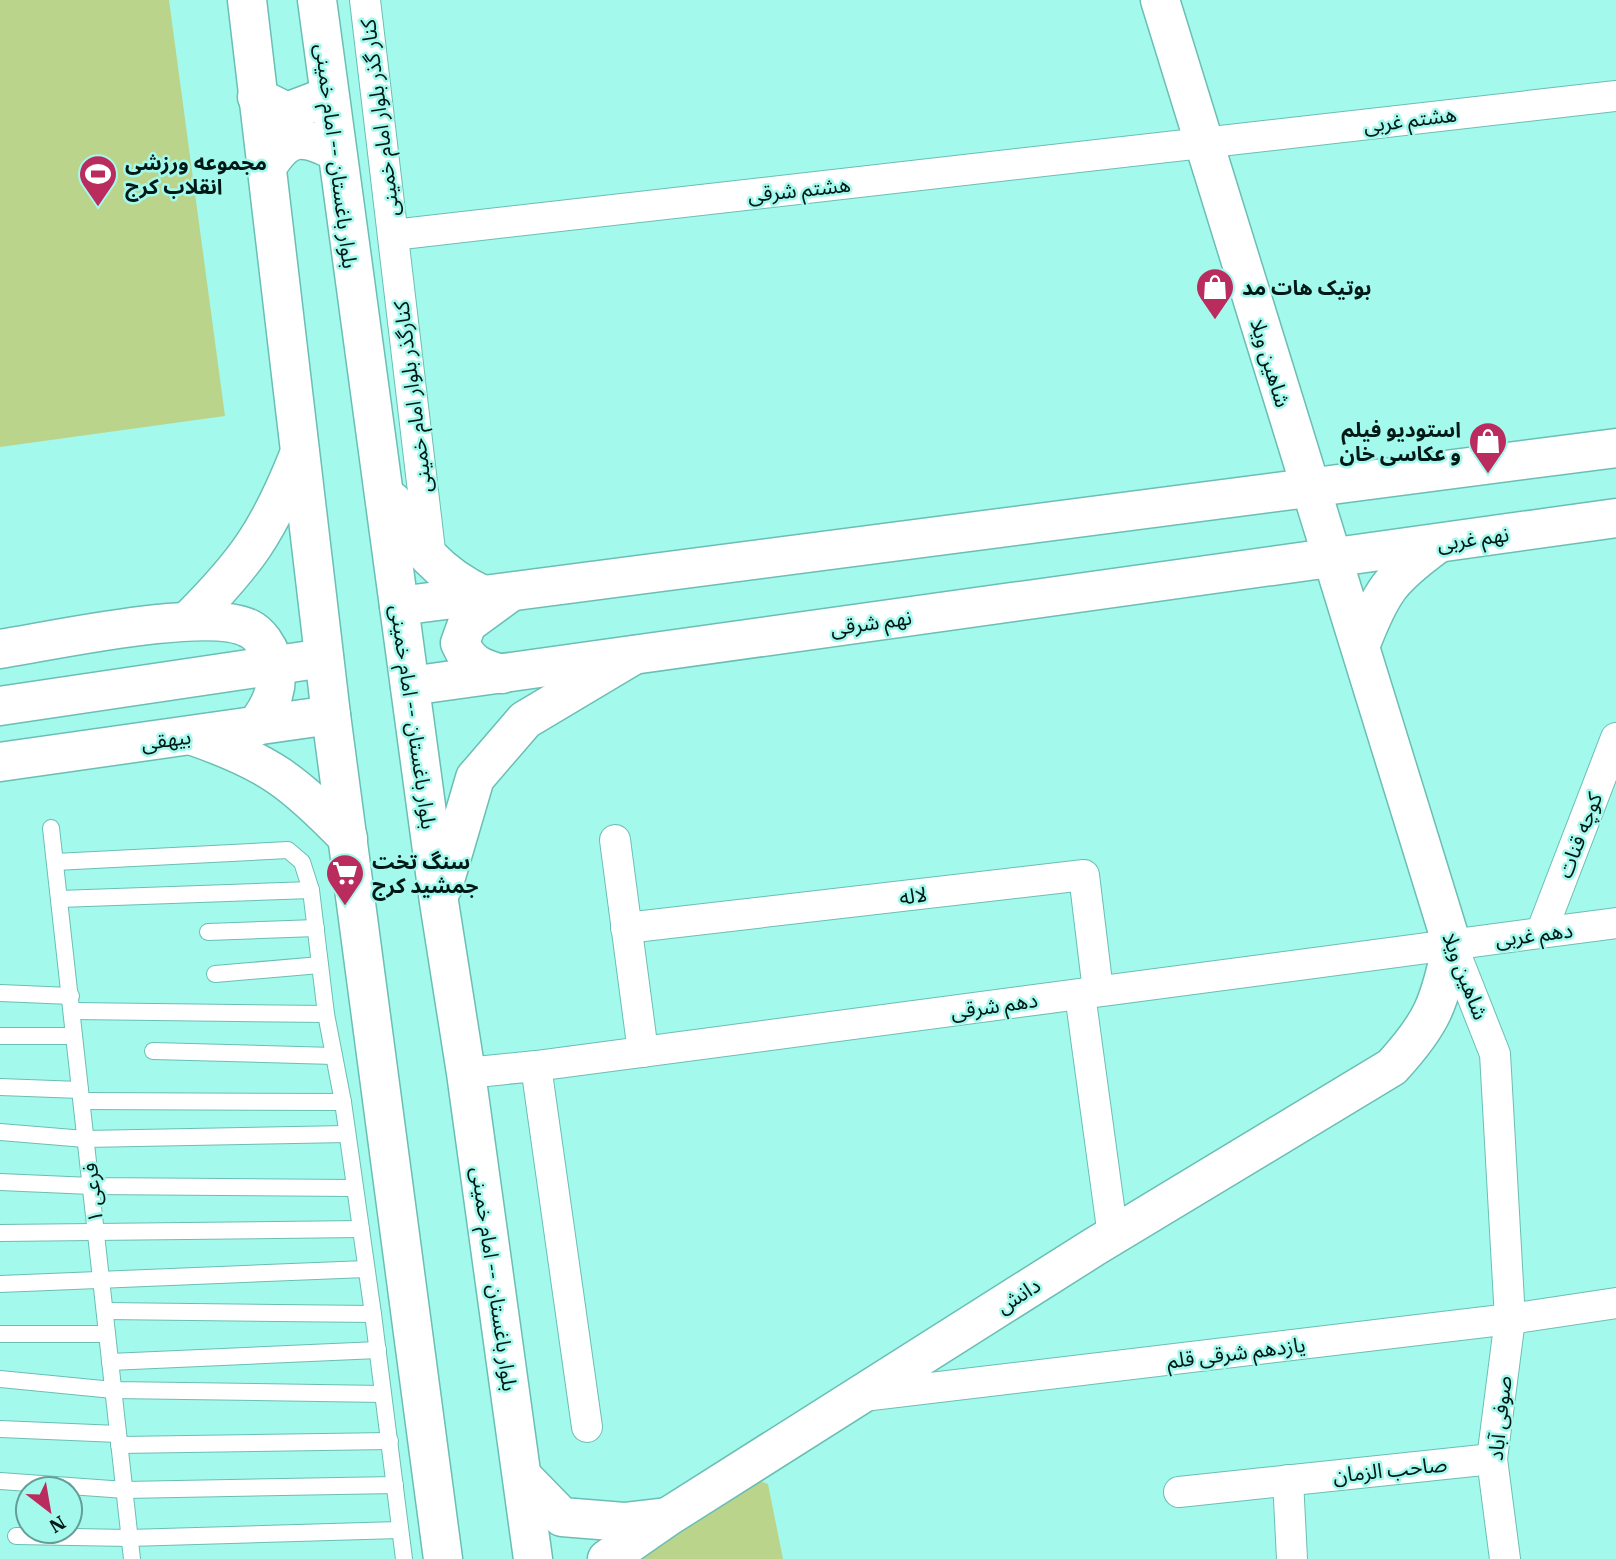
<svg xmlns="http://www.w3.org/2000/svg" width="1616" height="1559" font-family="'IBM Plex Serif','Noto Sans Arabic',serif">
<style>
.green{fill:#bad58b}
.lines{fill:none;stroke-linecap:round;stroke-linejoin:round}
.lane-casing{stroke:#6bbeb4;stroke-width:18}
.street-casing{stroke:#6bbeb4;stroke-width:32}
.secondary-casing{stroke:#6bbeb4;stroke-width:41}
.primary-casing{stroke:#6bbeb4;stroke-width:41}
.lane{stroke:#fff;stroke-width:16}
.street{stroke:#fff;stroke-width:30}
.secondary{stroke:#fff;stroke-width:38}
.primary{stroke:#fff;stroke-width:38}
.labels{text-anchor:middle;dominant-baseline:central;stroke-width:5;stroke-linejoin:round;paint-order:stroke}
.street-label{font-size:21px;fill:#001916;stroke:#a4f9ed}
.poi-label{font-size:21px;font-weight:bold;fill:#001916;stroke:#a4f9ed;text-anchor:start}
</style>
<rect width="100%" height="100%" fill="#a4f9ed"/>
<g class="green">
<path d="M 0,0 L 169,0 L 225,416 L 0,447 Z"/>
<path d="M 754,1478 L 768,1484 L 783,1559 L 634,1559 Z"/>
</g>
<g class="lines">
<defs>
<g id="lane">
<path d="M 51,828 L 132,1559"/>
<path d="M 55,862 L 288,850 L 302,862 L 311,890 L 326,1014 L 343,1102 L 373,1314 L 404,1559"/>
<path d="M 59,899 L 311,890"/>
<path d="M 208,932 L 316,928"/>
<path d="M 215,974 L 320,965"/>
<path d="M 0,993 L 71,996"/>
<path d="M 73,1011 L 326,1014"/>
<path d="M 0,1036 L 74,1036"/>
<path d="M 153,1051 L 334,1056"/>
<path d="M 0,1087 L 80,1090"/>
<path d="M 82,1101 L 343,1102"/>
<path d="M 0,1132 L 85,1139 L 347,1134"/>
<path d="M 0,1182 L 91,1186 L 353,1188"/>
<path d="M 0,1233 L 361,1229"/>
<path d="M 0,1284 L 366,1269"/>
<path d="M 105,1311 L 373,1314"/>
<path d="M 0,1334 L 107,1334"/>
<path d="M 110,1362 L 378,1350"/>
<path d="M 0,1379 L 113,1390 L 383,1394"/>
<path d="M 0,1429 L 118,1434"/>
<path d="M 119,1445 L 390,1441"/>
<path d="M 0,1481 L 125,1490 L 395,1485"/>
<path d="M 16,1536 L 129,1538 L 399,1530"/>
</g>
<g id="street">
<path d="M 365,0 L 431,559"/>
<path d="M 393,235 L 1616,96"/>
<path d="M 615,840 L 643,1052"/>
<path d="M 626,928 L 1084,875 L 1098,991"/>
<path d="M 1541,933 L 1616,738"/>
<path d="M 1452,945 L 1495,1054 L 1510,1319 L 1492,1459 L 1505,1559"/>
<path d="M 1080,994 L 1113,1236"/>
<path d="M 536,1066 L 1616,923"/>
<path d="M 466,1073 L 536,1066 L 587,1427"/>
<path d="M 863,1396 L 1510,1319 L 1616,1303"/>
<path d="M 1288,1480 L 1292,1559"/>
<path d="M 1179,1492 L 1492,1459"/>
</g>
<g id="secondary">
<path d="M 399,606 L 1616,448"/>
<path d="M 1361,644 C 1382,590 1390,579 1436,545"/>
<path d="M 0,649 C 52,641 209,606 250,629 C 260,634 268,647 272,658 C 282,685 271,706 255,727"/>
<path d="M 502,674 C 481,668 469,664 460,643 L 467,624 L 508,594"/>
<path d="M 410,686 L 1616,518"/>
<path d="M 0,706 L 324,658"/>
<path d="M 0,762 L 331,715"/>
<path d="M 523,1477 L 562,1517 L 624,1522 L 667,1517"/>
<path d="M 607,1559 L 669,1516 L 1094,1247 L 1392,1067 C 1434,1021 1438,1005 1452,945 L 1160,0"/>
</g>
<g id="primary">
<path d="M 247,0 L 331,715 L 443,1559"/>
<path d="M 317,0 L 439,902 L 466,1073 L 533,1559"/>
<path d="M 257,97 L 287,112 L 329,96"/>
<path d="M 267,167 C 288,134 301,134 335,151"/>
<path d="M 392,501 C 412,544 440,575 483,595"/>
<path d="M 189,620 C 246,563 268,532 298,457"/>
<path d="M 193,736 C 268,762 293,781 348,838"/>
<path d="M 443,887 L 475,778 L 525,720 L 634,655"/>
</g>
</defs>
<use href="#lane" class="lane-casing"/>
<use href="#street" class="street-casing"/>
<use href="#secondary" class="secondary-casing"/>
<use href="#primary" class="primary-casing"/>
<use href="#lane" class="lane"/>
<use href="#street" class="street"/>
<use href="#secondary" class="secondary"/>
<use href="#primary" class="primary"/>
</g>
<defs>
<symbol id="stadium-pin" viewBox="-11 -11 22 30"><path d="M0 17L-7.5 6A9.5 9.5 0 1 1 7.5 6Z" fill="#ba2c5e" stroke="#a4f9ed"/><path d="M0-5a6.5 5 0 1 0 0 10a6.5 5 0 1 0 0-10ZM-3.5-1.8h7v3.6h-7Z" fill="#fff"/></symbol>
<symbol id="shop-pin" viewBox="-11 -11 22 30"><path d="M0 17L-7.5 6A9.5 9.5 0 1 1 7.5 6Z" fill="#ba2c5e" stroke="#a4f9ed"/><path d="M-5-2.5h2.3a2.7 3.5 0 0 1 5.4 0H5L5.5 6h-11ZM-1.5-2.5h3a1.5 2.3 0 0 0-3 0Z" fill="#fff"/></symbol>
<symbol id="supermarket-pin" viewBox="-11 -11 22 30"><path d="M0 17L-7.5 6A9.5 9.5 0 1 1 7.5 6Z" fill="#ba2c5e" stroke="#a4f9ed"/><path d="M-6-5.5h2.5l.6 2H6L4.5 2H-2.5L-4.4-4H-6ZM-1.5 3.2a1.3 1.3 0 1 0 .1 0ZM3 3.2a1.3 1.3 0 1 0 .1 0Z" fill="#fff"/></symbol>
</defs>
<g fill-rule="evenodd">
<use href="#stadium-pin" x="76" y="152" width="44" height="60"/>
<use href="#shop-pin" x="1193" y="265" width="44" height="60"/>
<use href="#shop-pin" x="1466" y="419" width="44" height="60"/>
<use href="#supermarket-pin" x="323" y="851" width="44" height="60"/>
</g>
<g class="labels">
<g class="street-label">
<text transform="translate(379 118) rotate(-97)">کنار گذر بلوار امام خمینی</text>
<text transform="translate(1410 119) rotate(-7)">هشتم غربی</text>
<text transform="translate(337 156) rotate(83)">بلوار باغستان -- امام خمینی</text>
<text transform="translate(799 189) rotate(-6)">هشتم شرقی</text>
<text transform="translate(1271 363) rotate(73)">شاهین ویلا</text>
<text transform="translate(412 397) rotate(-97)">کنارگذر بلوار امام خمینی</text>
<text transform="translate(1473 538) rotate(-8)">نهم غربی</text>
<text transform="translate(871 622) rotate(-8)">نهم شرقی</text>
<text transform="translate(414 717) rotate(82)">بلوار باغستان -- امام خمینی</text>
<text transform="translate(166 739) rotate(-8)">بیهقی</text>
<text transform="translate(1579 835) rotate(-69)">کوچه قنات</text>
<text transform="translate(913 895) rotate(-7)">لاله</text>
<text transform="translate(1534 934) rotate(-7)">دهم غربی</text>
<text transform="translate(1466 976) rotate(69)">شاهین ویلا</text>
<text transform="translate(994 1005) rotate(-8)">دهم شرقی</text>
<text transform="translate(92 1193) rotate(-96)">۱ فرعی</text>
<text transform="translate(495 1279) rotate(82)">بلوار باغستان -- امام خمینی</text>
<text transform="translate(1018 1295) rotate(-32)">دانش</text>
<text transform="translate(1236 1352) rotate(-7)">یازدهم شرقی قلم</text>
<text transform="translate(1499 1418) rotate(-84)">صوفی آباد</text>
<text transform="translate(1390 1469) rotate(-6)">صاحب الزمان</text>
</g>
<g class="poi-label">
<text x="125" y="162">مجموعه ورزشی<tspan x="125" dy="24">انقلاب کرج</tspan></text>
<text x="1242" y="287">بوتیک هات مد</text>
<text x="1461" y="429" text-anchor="end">استودیو فیلم<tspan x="1461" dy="24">و عکاسی خان</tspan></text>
<text x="372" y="861">سنگ تخت<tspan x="372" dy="24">جمشید کرج</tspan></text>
</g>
</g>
<g transform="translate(49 1510) rotate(149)"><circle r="33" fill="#a4f9ed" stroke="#629f97" stroke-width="2"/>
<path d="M0-5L12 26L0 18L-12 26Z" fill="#ba2c5e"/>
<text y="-10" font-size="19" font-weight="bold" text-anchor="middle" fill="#001916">N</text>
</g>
</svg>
